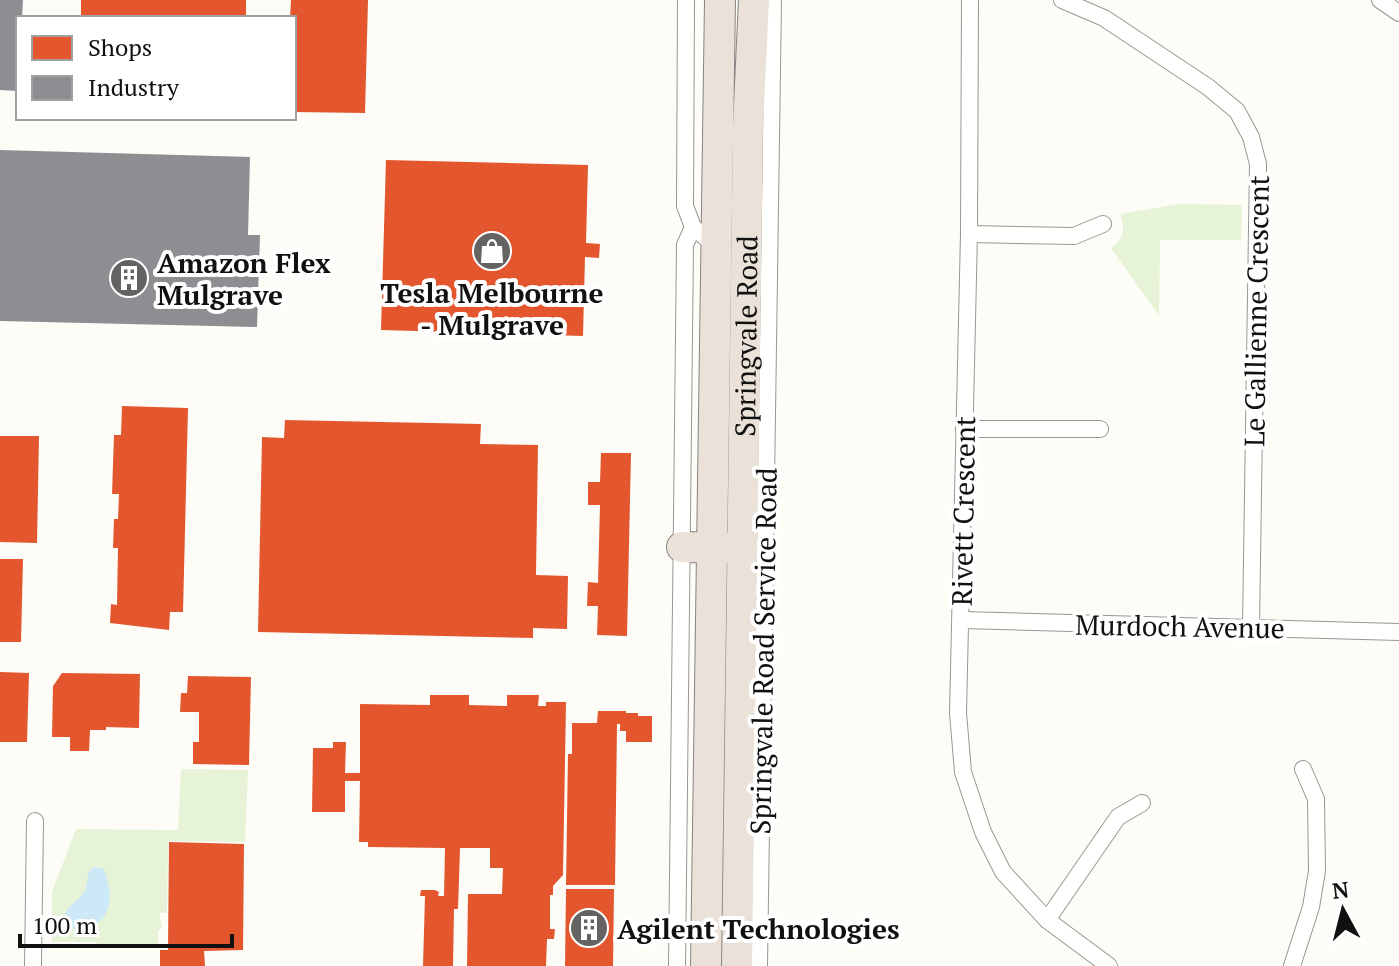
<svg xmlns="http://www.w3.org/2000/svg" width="1399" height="966" font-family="'PT Serif',serif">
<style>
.green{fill:#e7f3d7}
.water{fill:#cde8f7}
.shops{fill:#e4572e}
.industry{fill:#8d8d92}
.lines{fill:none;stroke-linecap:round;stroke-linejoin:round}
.street-casing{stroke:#979795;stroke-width:18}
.highway-casing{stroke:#858482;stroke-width:32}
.street{stroke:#fffffe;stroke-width:16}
.highway{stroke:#eae1d8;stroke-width:30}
.labels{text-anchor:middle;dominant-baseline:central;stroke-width:8;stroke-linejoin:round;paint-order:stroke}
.poi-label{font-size:28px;font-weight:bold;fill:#111;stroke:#fff;text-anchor:start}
.street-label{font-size:28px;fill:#111;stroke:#fff}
</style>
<rect width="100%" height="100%" fill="#fdfcf7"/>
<g class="green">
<path d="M 1179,204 L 1242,205 L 1241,240 L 1160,240 L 1159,316 L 1111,248 C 1124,238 1126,229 1120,214 Z"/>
<path d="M 181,769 L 248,770 L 245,842 L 168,841 L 167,913 L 159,913 L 162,927 L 158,931 L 158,948 L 97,947 L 96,942 L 52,942 L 52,892 L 76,829 L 178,830 Z"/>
</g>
<path class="water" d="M 94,867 L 104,869 C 115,897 112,928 76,930 C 49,914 79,904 85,890 C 89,880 85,874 94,867 Z"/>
<g class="shops">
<rect x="81" y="0" width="165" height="18"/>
<path d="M 291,0 L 368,0 L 365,113 L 294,112 L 294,18 L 290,18 Z"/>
<path d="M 386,160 L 588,165 L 586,243 L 600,244 L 599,258 L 585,257 L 583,336 L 381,330 Z"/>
<path d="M 122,406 L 188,408 L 183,612 L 170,612 L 169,630 L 110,623 L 111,604 L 117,605 L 118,548 L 113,548 L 114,519 L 118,519 L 119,494 L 112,494 L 114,435 L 121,435 Z"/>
<path d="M 285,420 L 481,424 L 480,444 L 538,445 L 536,575 L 568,576 L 567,629 L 533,628 L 533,638 L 258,632 L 262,437 L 284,438 Z"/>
<path d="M 0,436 L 39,436 L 37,543 L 0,542 Z"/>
<path d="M 601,453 L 631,453 L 627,636 L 597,635 L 598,606 L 587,606 L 588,582 L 598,583 L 600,505 L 588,505 L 588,482 L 600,482 Z"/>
<path d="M 0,559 L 23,559 L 21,642 L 0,642 Z"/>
<path d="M 0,672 L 29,673 L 27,742 L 0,742 Z"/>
<path d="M 62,673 L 140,674 L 139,728 L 106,727 L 106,730 L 90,730 L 89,751 L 70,751 L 70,737 L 52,737 L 53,686 Z"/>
<path d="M 188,676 L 251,677 L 249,765 L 193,764 L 193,742 L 199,742 L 199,712 L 180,712 L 181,693 L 187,693 Z"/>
<path d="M 430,695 L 469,695 L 469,705 L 507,706 L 507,695 L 539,695 L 538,706 L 546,706 L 546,702 L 566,702 L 563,875 L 553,886 L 553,895 L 550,895 L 550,929 L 555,929 L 554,939 L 547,939 L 546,966 L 467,966 L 468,894 L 502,894 L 503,868 L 490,868 L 490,848 L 460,848 L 458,909 L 454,909 L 453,966 L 423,966 L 425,896 L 420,896 L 421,890 L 435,890 L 439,892 L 438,896 L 444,896 L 445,848 L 368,847 L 368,842 L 359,842 L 360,781 L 345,781 L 345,812 L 312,812 L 313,748 L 333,748 L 333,742 L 346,742 L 345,773 L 360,773 L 360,704 L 430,705 Z"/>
<path d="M 598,711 L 626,711 L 626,713 L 638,713 L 638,716 L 652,716 L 652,742 L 626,742 L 626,731 L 620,731 L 620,724 L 617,724 L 615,885 L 566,885 L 568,754 L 572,754 L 572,723 L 597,723 Z"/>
<path d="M 169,842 L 244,844 L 243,950 L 204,951 L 205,966 L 160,966 L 160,950 L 168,950 Z"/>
<path d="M 566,889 L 614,889 L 613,966 L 565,966 Z"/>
</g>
<g class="industry">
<path d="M 0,0 L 23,0 L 22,18 L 18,18 L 18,91 L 0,90 Z"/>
<path d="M 0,150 L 250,157 L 248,235 L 260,235 L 257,327 L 0,321 Z"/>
</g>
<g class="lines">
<defs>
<g id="street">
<path d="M 686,0 L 685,206 L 693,227 L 717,247"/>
<path d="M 970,0 L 969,234 L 958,713 L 963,772 L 983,832 L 1003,872 L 1047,920 L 1109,966"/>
<path d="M 1062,0 L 1104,18 L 1208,87 L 1237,111 L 1251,137 L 1258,164 L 1251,627"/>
<path d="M 1380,0 L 1399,13"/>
<path d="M 969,234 L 1074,236 L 1103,224"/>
<path d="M 964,429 L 1100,429"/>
<path d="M 962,620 L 1399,632"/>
<path d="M 1047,920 L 1118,817 L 1142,803"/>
<path d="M 33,966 L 35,821"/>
<path d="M 677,966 L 685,245 L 693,227"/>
<path d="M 759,966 L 773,0"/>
<path d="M 1292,966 L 1311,907 L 1317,871 L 1316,799 L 1303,769"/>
</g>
<g id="highway">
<path d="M 682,547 L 732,548"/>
<path d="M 706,966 L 720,0"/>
<path id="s1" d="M 737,966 L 748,127 L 754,0"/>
</g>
</defs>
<use href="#street" class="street-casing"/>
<use href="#highway" class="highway-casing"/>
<use href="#street" class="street"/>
<use href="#highway" class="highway"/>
</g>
<defs>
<symbol id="shop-disc" viewBox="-11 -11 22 22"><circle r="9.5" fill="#646362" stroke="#fff"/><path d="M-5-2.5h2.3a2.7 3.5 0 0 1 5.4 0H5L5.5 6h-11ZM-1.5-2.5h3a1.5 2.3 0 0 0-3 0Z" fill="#fff"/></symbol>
<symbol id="building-disc" viewBox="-11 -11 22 22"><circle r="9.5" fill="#646362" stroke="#fff"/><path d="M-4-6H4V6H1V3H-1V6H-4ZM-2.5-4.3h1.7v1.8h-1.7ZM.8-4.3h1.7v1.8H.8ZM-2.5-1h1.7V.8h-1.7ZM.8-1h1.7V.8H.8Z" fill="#fff"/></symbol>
</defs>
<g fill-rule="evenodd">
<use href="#shop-disc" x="470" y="229" width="44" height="44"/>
<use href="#building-disc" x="107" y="256" width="44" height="44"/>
<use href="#building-disc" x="567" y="906" width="44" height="44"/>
</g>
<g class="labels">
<g class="poi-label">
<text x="157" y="262">Amazon Flex<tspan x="157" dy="32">Mulgrave</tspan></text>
<text x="492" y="292" text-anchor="middle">Tesla Melbourne<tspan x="492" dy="32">- Mulgrave</tspan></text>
<text x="617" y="928">Agilent Technologies</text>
</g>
<g class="street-label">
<text transform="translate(1256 311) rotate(-89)">Le Gallienne Crescent</text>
<text stroke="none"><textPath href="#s1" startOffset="630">Springvale Road</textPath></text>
<text transform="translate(963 511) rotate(-89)">Rivett Crescent</text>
<text transform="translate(1180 626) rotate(1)">Murdoch Avenue</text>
<text transform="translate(763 651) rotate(-89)">Springvale Road Service Road</text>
</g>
</g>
<rect x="16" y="16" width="280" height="104" fill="#ffffff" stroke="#a0a0a0" stroke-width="2"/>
<rect x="32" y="36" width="40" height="24" fill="#e4572e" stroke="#a0a0a0" stroke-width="2"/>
<text x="88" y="56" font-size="24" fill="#111111">Shops</text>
<rect x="32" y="76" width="40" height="24" fill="#8d8d92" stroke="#a0a0a0" stroke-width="2"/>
<text x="88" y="96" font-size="24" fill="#111111">Industry</text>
<g transform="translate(1343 910) rotate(353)" stroke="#ffffff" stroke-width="6" paint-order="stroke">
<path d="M0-6L14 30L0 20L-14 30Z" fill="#111111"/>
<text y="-12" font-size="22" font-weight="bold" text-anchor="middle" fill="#111111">N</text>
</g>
<path d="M20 934v12h212v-12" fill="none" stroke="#111111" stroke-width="4"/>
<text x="32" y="934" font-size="24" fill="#111111" stroke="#ffffff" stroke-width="6" paint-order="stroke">100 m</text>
</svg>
